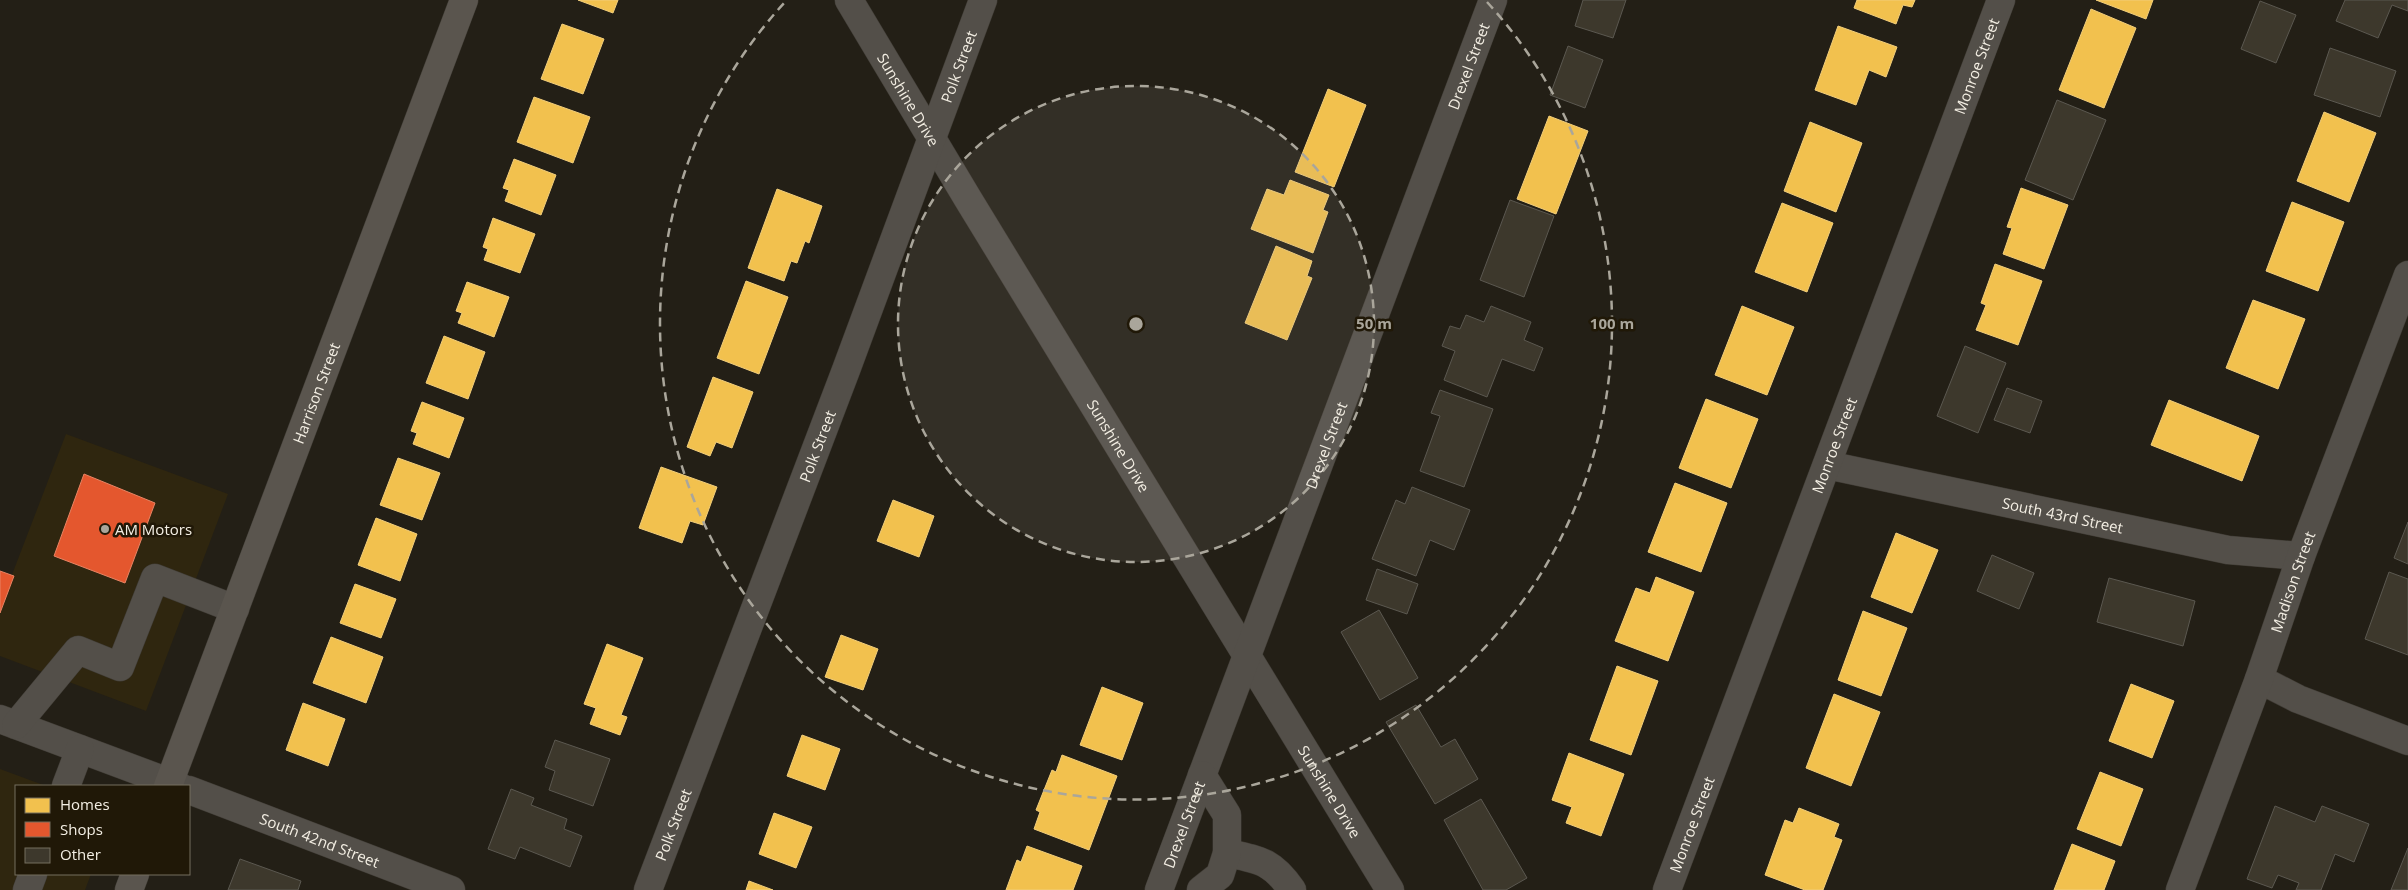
<svg xmlns="http://www.w3.org/2000/svg" width="2408" height="890" font-family="'Open Sans',sans-serif">
<style>
.built{fill:#2f260f}
.homes{fill:#f2c14e;stroke:#f2ce7b}
.shops{fill:#e4572e;stroke:#e88464}
.building{fill:#3d382c;stroke:#5b5850}
.lines{fill:none;stroke-linecap:round;stroke-linejoin:round}
.minor-casing{stroke:#3f3b34;stroke-width:29}
.major-casing{stroke:#3f3b34;stroke-width:29}
.minor{stroke:#534f49;stroke-width:28}
.major{stroke:#5a554e;stroke-width:28}
.ring{fill:none;stroke:#aaa69b;stroke-width:2.5;stroke-dasharray:9 6}
.poi-dot{fill:#aaa69b;stroke:#201807;stroke-width:2}
.labels{text-anchor:middle;dominant-baseline:central;stroke-width:5;stroke-linejoin:round;paint-order:stroke}
.street-label{font-size:15px;fill:#f3eee3;stroke:#201807}
.poi-label{font-size:15px;fill:#f3eee3;stroke:#201807;text-anchor:start}
.centre{fill:#aaa69b;stroke:#201807;stroke-width:2.5}
.ring-label{font-size:15px;text-anchor:middle;font-weight:bold;fill:#aaa69b;stroke:#201807;stroke-width:5;stroke-linejoin:round;paint-order:stroke}
</style>
<rect width="100%" height="100%" fill="#231f16"/>
<g class="built">
<path d="M 66,434 L 228,494 L 146,711 L 0,656 L 0,606 Z"/>
<path d="M 0,769 L 46,786 L 16,786 L 16,874 L 91,874 L 85,890 L 0,890 Z"/>
</g>
<g class="homes">
<path d="M 578,0 L 618,0 L 613,13 Z"/>
<path d="M 1857,0 L 1915,0 L 1912,7 L 1903,5 L 1896,24 L 1854,8 Z"/>
<path d="M 2096,0 L 2153,0 L 2146,19 Z"/>
<path d="M 2091,9 L 2136,28 L 2104,108 L 2059,90 Z"/>
<path d="M 562,24 L 604,39 L 583,94 L 541,79 Z"/>
<path d="M 1838,26 L 1897,47 L 1886,77 L 1869,70 L 1856,105 L 1815,90 Z"/>
<path d="M 1328,89 L 1366,105 L 1334,187 L 1295,172 Z"/>
<path d="M 534,97 L 590,117 L 573,163 L 517,142 Z"/>
<path d="M 2324,112 L 2376,133 L 2349,202 L 2297,181 Z"/>
<path d="M 1549,116 L 1588,131 L 1556,214 L 1517,199 Z"/>
<path d="M 1810,122 L 1862,143 L 1836,212 L 1784,191 Z"/>
<path d="M 514,159 L 556,175 L 541,215 L 505,201 L 509,190 L 503,188 Z"/>
<path d="M 1290,180 L 1329,195 L 1323,210 L 1328,212 L 1313,253 L 1251,229 L 1267,189 L 1284,195 Z"/>
<path d="M 2021,188 L 2068,205 L 2044,269 L 2003,254 L 2012,228 L 2007,227 Z"/>
<path d="M 777,189 L 822,206 L 809,243 L 805,241 L 797,263 L 791,261 L 784,281 L 748,268 Z"/>
<path d="M 2292,202 L 2344,222 L 2318,291 L 2266,271 Z"/>
<path d="M 1782,203 L 1833,223 L 1807,292 L 1755,272 Z"/>
<path d="M 493,218 L 535,234 L 520,273 L 484,260 L 488,249 L 483,247 Z"/>
<path d="M 1276,246 L 1312,261 L 1307,276 L 1312,278 L 1287,340 L 1245,323 Z"/>
<path d="M 1995,264 L 2042,281 L 2018,345 L 1976,330 L 1986,305 L 1981,303 Z"/>
<path d="M 746,281 L 788,297 L 759,374 L 717,358 Z"/>
<path d="M 467,282 L 509,297 L 494,337 L 458,323 L 462,313 L 456,311 Z"/>
<path d="M 2253,300 L 2305,319 L 2278,389 L 2226,368 Z"/>
<path d="M 1742,306 L 1794,327 L 1767,395 L 1715,375 Z"/>
<path d="M 444,336 L 485,352 L 468,399 L 426,383 Z"/>
<path d="M 713,377 L 753,392 L 732,448 L 716,442 L 710,456 L 687,447 Z"/>
<path d="M 1706,399 L 1758,419 L 1731,488 L 1679,468 Z"/>
<path d="M 2169,400 L 2259,436 L 2242,481 L 2151,445 Z"/>
<path d="M 422,402 L 464,418 L 449,458 L 413,444 L 417,433 L 411,431 Z"/>
<path d="M 398,458 L 440,473 L 422,520 L 380,505 Z"/>
<path d="M 661,467 L 717,487 L 703,525 L 690,521 L 682,543 L 639,528 Z"/>
<path d="M 1675,483 L 1727,503 L 1701,572 L 1648,552 Z"/>
<path d="M 893,500 L 934,516 L 919,557 L 877,541 Z"/>
<path d="M 376,518 L 417,534 L 400,581 L 358,565 Z"/>
<path d="M 1896,533 L 1938,550 L 1912,613 L 1871,597 Z"/>
<path d="M 1656,577 L 1694,592 L 1668,661 L 1615,641 L 1636,588 L 1650,593 Z"/>
<path d="M 355,584 L 396,599 L 381,638 L 340,623 Z"/>
<path d="M 1863,611 L 1907,628 L 1881,696 L 1838,680 Z"/>
<path d="M 841,635 L 878,649 L 863,690 L 825,677 Z"/>
<path d="M 331,637 L 383,657 L 366,703 L 313,683 Z"/>
<path d="M 607,644 L 643,658 L 621,715 L 627,717 L 620,735 L 590,724 L 596,708 L 584,704 Z"/>
<path d="M 1617,666 L 1658,681 L 1631,755 L 1590,740 Z"/>
<path d="M 2131,684 L 2174,701 L 2152,758 L 2109,741 Z"/>
<path d="M 1102,687 L 1143,703 L 1122,760 L 1080,745 Z"/>
<path d="M 1834,694 L 1880,712 L 1851,786 L 1806,768 Z"/>
<path d="M 303,703 L 345,719 L 328,766 L 286,750 Z"/>
<path d="M 802,735 L 840,749 L 825,790 L 787,776 Z"/>
<path d="M 1569,753 L 1624,774 L 1601,836 L 1566,823 L 1572,807 L 1552,800 Z"/>
<path d="M 1062,755 L 1117,776 L 1089,850 L 1034,829 L 1040,812 L 1036,810 L 1052,770 L 1056,772 Z"/>
<path d="M 2100,772 L 2143,789 L 2121,846 L 2077,829 Z"/>
<path d="M 1799,808 L 1839,824 L 1834,837 L 1842,840 L 1823,890 L 1805,890 L 1765,875 L 1785,820 L 1793,823 Z"/>
<path d="M 774,813 L 812,827 L 796,868 L 759,854 Z"/>
<path d="M 2072,844 L 2115,861 L 2104,890 L 2054,890 Z"/>
<path d="M 1027,846 L 1082,866 L 1073,890 L 1006,890 L 1017,860 L 1021,862 Z"/>
<path d="M 749,881 L 773,890 L 746,890 Z"/>
</g>
<g class="shops">
<path d="M 84,474 L 155,503 L 125,583 L 54,556 Z"/>
<path d="M 0,571 L 14,576 L 0,613 Z"/>
</g>
<g class="building">
<path d="M 1583,0 L 1626,0 L 1613,38 L 1575,26 Z"/>
<path d="M 2345,0 L 2408,0 L 2408,11 L 2392,5 L 2378,38 L 2336,21 Z"/>
<path d="M 2260,1 L 2296,15 L 2276,63 L 2241,49 Z"/>
<path d="M 1568,46 L 1603,60 L 1585,108 L 1550,95 Z"/>
<path d="M 2330,48 L 2396,71 L 2380,117 L 2314,95 Z"/>
<path d="M 2057,100 L 2106,120 L 2073,200 L 2025,180 Z"/>
<path d="M 1510,200 L 1554,216 L 1524,297 L 1480,280 Z"/>
<path d="M 1491,306 L 1531,322 L 1524,340 L 1543,348 L 1534,371 L 1502,359 L 1487,397 L 1444,380 L 1455,351 L 1442,346 L 1450,326 L 1460,329 L 1466,315 L 1484,322 Z"/>
<path d="M 1965,346 L 2006,363 L 1978,433 L 1937,416 Z"/>
<path d="M 2007,388 L 2042,401 L 2030,433 L 1994,420 Z"/>
<path d="M 1440,390 L 1493,409 L 1464,487 L 1420,471 L 1440,416 L 1431,413 Z"/>
<path d="M 1412,487 L 1470,510 L 1454,550 L 1430,540 L 1416,576 L 1372,559 L 1396,500 L 1405,504 Z"/>
<path d="M 2408,522 L 2408,564 L 2394,558 Z"/>
<path d="M 1992,555 L 2034,573 L 2019,609 L 1977,591 Z"/>
<path d="M 1377,569 L 1418,584 L 1407,614 L 1366,600 Z"/>
<path d="M 2389,572 L 2408,579 L 2408,655 L 2365,639 Z"/>
<path d="M 2109,578 L 2195,601 L 2183,646 L 2097,622 Z"/>
<path d="M 1379,610 L 1418,678 L 1380,700 L 1341,632 Z"/>
<path d="M 1416,705 L 1441,747 L 1455,739 L 1478,779 L 1435,804 L 1386,722 Z"/>
<path d="M 555,740 L 610,759 L 593,806 L 549,790 L 555,771 L 545,767 Z"/>
<path d="M 511,789 L 534,798 L 531,805 L 567,819 L 564,829 L 582,836 L 570,867 L 520,847 L 515,859 L 488,849 Z"/>
<path d="M 1481,799 L 1527,878 L 1506,890 L 1483,890 L 1444,820 Z"/>
<path d="M 2275,806 L 2315,822 L 2322,806 L 2369,824 L 2354,862 L 2335,854 L 2321,890 L 2296,890 L 2299,883 L 2278,875 L 2272,888 L 2247,879 Z"/>
<path d="M 2408,848 L 2408,890 L 2391,890 Z"/>
<path d="M 240,859 L 301,881 L 298,890 L 228,890 Z"/>
</g>
<g class="lines">
<defs>
<g id="minor">
<path id="s1" d="M 849,0 L 968,199 L 1390,890"/>
<path id="s2" d="M 1827,465 L 2228,550 L 2301,556"/>
<path d="M 2259,679 L 2298,699 L 2408,741"/>
<path d="M 0,719 L 179,786"/>
<path d="M 16,725 L 78,650 L 120,667 L 155,578 L 235,609"/>
<path d="M 66,786 L 80,749"/>
<path id="s3" d="M 189,790 L 451,890"/>
<path d="M 1227,853 C 1260,860 1272,861 1292,890"/>
<path d="M 27,890 L 33,874"/>
<path id="s4" d="M 648,890 L 846,370 L 983,0"/>
<path id="s5" d="M 1159,890 L 1493,0"/>
<path d="M 1201,890 L 1220,875 L 1227,853 L 1227,815 L 1202,775"/>
<path id="s6" d="M 1667,890 L 2001,0"/>
<path id="s7" d="M 2180,890 L 2259,679 L 2301,556 L 2408,275"/>
</g>
<g id="major">
<path id="s8" d="M 168,786 L 464,0"/>
<path d="M 129,890 L 135,874"/>
</g>
</defs>
<use href="#minor" class="minor-casing"/>
<use href="#major" class="major-casing"/>
<use href="#minor" class="minor"/>
<use href="#major" class="major"/>
</g>
<circle cx="1136" cy="324" r="238" fill="#aaa69b" fill-opacity=".12"/>
<g class="ring">
<circle cx="1136" cy="324" r="238"/>
<path d="M1487 2A476 476 0 1 1 785 2"/>
</g>
<circle class="poi-dot" cx="105" cy="529" r="5"/>
<g class="labels">
<g class="street-label">
<text stroke="none"><textPath href="#s4" startOffset="880">Polk Street</textPath></text>
<text stroke="none"><textPath href="#s5" startOffset="880">Drexel Street</textPath></text>
<text stroke="none"><textPath href="#s6" startOffset="880">Monroe Street</textPath></text>
<text stroke="none"><textPath href="#s1" startOffset="116">Sunshine Drive</textPath></text>
<text stroke="none"><textPath href="#s8" startOffset="420">Harrison Street</textPath></text>
<text stroke="none"><textPath href="#s5" startOffset="475">Drexel Street</textPath></text>
<text stroke="none"><textPath href="#s6" startOffset="475">Monroe Street</textPath></text>
<text stroke="none"><textPath href="#s4" startOffset="475">Polk Street</textPath></text>
<text stroke="none"><textPath href="#s1" startOffset="521">Sunshine Drive</textPath></text>
<text stroke="none"><textPath href="#s2" startOffset="241">South 43rd Street</textPath></text>
<text stroke="none"><textPath href="#s7" startOffset="328">Madison Street</textPath></text>
<text stroke="none"><textPath href="#s1" startOffset="926">Sunshine Drive</textPath></text>
<text stroke="none"><textPath href="#s4" startOffset="70">Polk Street</textPath></text>
<text stroke="none"><textPath href="#s5" startOffset="70">Drexel Street</textPath></text>
<text stroke="none"><textPath href="#s6" startOffset="70">Monroe Street</textPath></text>
<text stroke="none"><textPath href="#s3" startOffset="140">South 42nd Street</textPath></text>
</g>
<g class="poi-label">
<text x="115" y="529">AM Motors</text>
</g>
</g>
<circle cx="1136" cy="324" r="8" class="centre"/>
<g class="ring-label">
<text x="1374" y="329">50 m</text>
<text x="1612" y="329">100 m</text>
</g>
<rect x="15" y="785" width="175" height="90" fill="#201807" stroke="#746e5f"/>
<rect x="25" y="798" width="25" height="15" fill="#f2c14e" stroke="#746e5f"/>
<text x="60" y="810" font-size="15" fill="#f3eee3">Homes</text>
<rect x="25" y="822" width="25" height="15" fill="#e4572e" stroke="#746e5f"/>
<text x="60" y="835" font-size="15" fill="#f3eee3">Shops</text>
<rect x="25" y="848" width="25" height="15" fill="#3d382c" stroke="#746e5f"/>
<text x="60" y="860" font-size="15" fill="#f3eee3">Other</text>
</svg>
